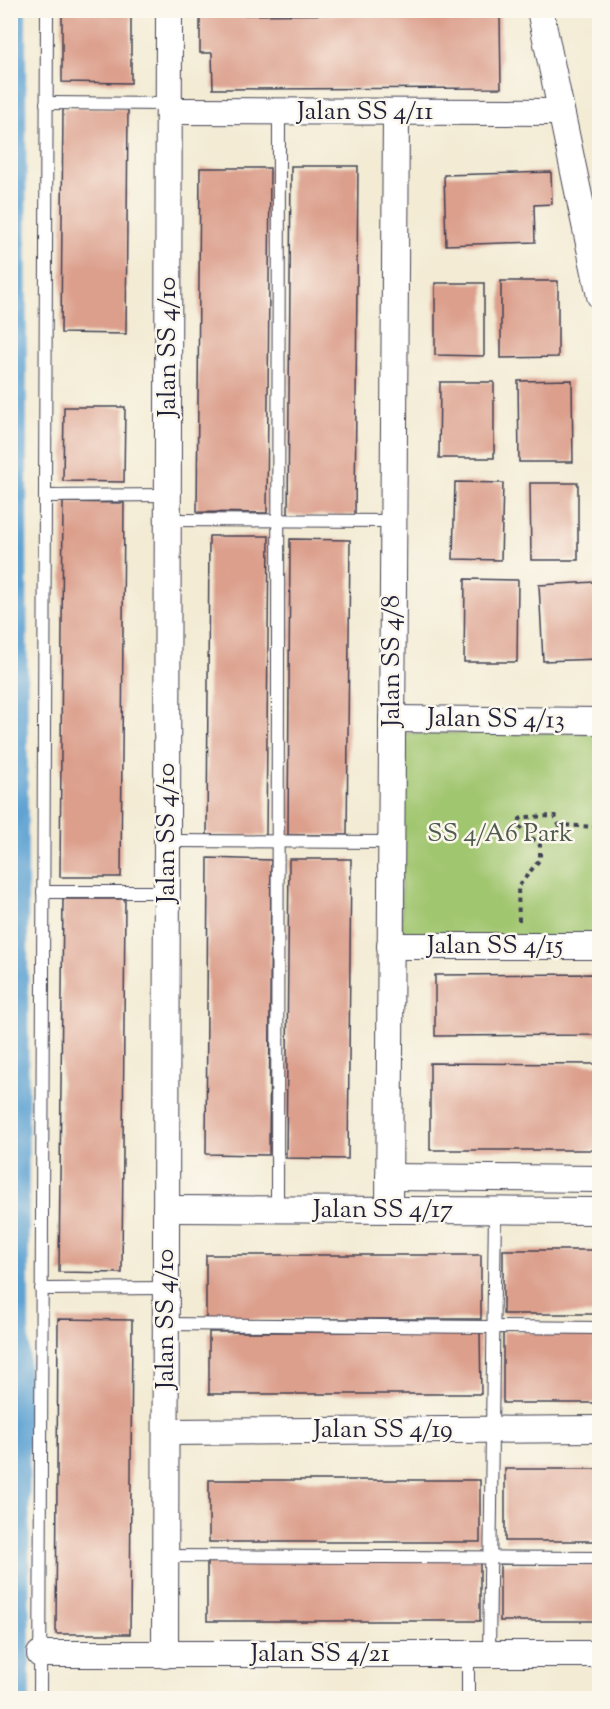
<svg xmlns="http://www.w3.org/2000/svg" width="610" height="1709" font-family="'Sorts Mill Goudy',serif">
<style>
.green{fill:#a1c670;stroke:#627456;stroke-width:1.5}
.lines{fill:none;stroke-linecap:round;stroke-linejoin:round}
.canal{stroke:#5fa3d3;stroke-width:26}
.building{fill:#dc9f8c}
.lane-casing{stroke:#414052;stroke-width:14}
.street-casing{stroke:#414052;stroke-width:28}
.path{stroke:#414052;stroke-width:4;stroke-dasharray:4.5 4.5;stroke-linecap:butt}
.lane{stroke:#fff;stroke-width:12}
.street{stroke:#fff;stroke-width:26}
.labels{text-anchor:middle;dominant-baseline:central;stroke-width:5;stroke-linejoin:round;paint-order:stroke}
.street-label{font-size:26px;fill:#22223b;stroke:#fbf7ec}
.park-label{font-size:26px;fill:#4e5b4e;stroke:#fbf7ec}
</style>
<rect width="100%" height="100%" fill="#fbf7ec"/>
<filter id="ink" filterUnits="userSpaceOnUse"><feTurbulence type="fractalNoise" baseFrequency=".0167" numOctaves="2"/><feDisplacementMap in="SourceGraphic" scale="12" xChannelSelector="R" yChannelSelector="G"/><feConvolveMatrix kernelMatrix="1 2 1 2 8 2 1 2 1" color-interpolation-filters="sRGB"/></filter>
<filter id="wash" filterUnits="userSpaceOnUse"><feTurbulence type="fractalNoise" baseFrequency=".008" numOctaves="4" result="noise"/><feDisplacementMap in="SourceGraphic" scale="24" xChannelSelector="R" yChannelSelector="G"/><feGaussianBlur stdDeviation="1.35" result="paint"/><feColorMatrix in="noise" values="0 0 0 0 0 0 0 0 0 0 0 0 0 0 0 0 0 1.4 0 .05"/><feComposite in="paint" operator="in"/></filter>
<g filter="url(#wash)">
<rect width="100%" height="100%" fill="#f3ebd4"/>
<path class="green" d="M 398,733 L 599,733 L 599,937 L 402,940 Z"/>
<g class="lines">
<path class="canal" d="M 13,10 L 17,1698"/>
</g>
<g id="blocks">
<g class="building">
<path d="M 62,10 L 131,10 L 131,83 L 62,82 Z"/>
<path d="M 500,14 L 501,88 L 213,89 L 212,53 L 200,53 L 200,15 Z"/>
<path d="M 63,108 L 128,109 L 126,334 L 61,333 Z"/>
<path d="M 291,166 L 358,166 L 355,515 L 288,515 Z"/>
<path d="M 200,168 L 270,168 L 267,513 L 197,512 Z"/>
<path d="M 551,172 L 552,204 L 534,205 L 535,242 L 446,245 L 444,175 Z"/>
<path d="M 501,281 L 558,281 L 558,357 L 501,358 Z"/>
<path d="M 435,283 L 484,283 L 484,356 L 435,355 Z"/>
<path d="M 572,380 L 573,462 L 519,462 L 518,381 Z"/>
<path d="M 440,382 L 494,382 L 494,458 L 439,458 Z"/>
<path d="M 64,407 L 125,407 L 124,482 L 63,481 Z"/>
<path d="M 455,482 L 503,483 L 501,560 L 453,559 Z"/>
<path d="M 530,483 L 578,483 L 578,560 L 531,560 Z"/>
<path d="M 63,502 L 124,503 L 121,877 L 60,877 Z"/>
<path d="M 209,536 L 269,536 L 266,836 L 207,835 Z"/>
<path d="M 290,539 L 350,540 L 347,835 L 288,835 Z"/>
<path d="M 465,579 L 518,580 L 517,662 L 464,662 Z"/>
<path d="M 595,582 L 599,659 L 543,661 L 539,585 Z"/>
<path d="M 208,858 L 271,860 L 269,1155 L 206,1154 Z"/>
<path d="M 289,859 L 351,859 L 348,1159 L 286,1158 Z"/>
<path d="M 63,899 L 125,899 L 122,1273 L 59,1272 Z"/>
<path d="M 600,974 L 600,1035 L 435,1036 L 435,975 Z"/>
<path d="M 430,1063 L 600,1064 L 600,1150 L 430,1150 Z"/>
<rect x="503" y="1250" width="97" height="64"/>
<rect x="206" y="1255" width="275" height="64"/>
<path d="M 58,1319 L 132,1320 L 130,1634 L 56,1634 Z"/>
<path d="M 209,1332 L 480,1332 L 481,1394 L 209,1394 Z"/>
<rect x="503" y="1332" width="97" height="71"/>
<rect x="505" y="1469" width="95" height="72"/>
<rect x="209" y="1480" width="271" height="62"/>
<rect x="207" y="1558" width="273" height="63"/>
<rect x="500" y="1564" width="100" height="57"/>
</g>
</g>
</g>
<g filter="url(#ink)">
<use href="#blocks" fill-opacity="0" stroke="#414052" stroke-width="1.5"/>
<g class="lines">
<defs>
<g id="lane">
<path d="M 46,103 L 169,104"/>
<path d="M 45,496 L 168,495"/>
<path d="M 168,520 L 393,521"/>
<path d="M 167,841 L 391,842"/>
<path d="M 43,892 L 167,892"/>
<path d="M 277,1209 L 279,112"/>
<path d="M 41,1289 L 166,1288"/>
<path d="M 166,1324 L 600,1328"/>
<path d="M 165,1556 L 600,1558"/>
<path d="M 489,1654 L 495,1210"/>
<path d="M 40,1698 L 47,10"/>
<path d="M 468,1698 L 468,1654"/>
</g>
<g id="street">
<path d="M 540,10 L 600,296"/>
<path d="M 169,111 L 561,112"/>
<path d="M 392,719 L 600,721"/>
<path d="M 390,946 L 600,946"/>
<path d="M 389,1177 L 600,1179"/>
<path d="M 166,1209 L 600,1211"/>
<path d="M 389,1210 L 396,112"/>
<path d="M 166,1432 L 600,1429"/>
<path d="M 40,1654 L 600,1654"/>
<path d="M 165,1655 L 169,10"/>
</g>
</defs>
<use href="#lane" class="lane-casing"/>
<use href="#street" class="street-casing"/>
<path class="path" d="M 519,921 L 518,887 L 540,859 L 540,845 L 519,826 L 520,819 L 524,817 L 555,816 L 559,825 L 600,827"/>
<use href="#lane" class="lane"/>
<use href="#street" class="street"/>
</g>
</g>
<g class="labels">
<g class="street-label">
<text x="365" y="112">Jalan SS 4/11</text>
<text transform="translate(168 347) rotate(-90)">Jalan SS 4/10</text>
<text transform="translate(392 661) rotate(-90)">Jalan SS 4/8</text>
<text transform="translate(496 720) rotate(1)">Jalan SS 4/13</text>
<text transform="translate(167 833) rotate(-90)">Jalan SS 4/10</text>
<text x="495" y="946">Jalan SS 4/15</text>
<text x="383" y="1210">Jalan SS 4/17</text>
<text transform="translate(166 1319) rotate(-90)">Jalan SS 4/10</text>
<text x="383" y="1430">Jalan SS 4/19</text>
<text x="320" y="1654">Jalan SS 4/21</text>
</g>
<g class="park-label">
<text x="500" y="834">SS 4/A6 Park</text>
</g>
</g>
<rect width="610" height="1709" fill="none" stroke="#fbf7ec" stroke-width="36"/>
</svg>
